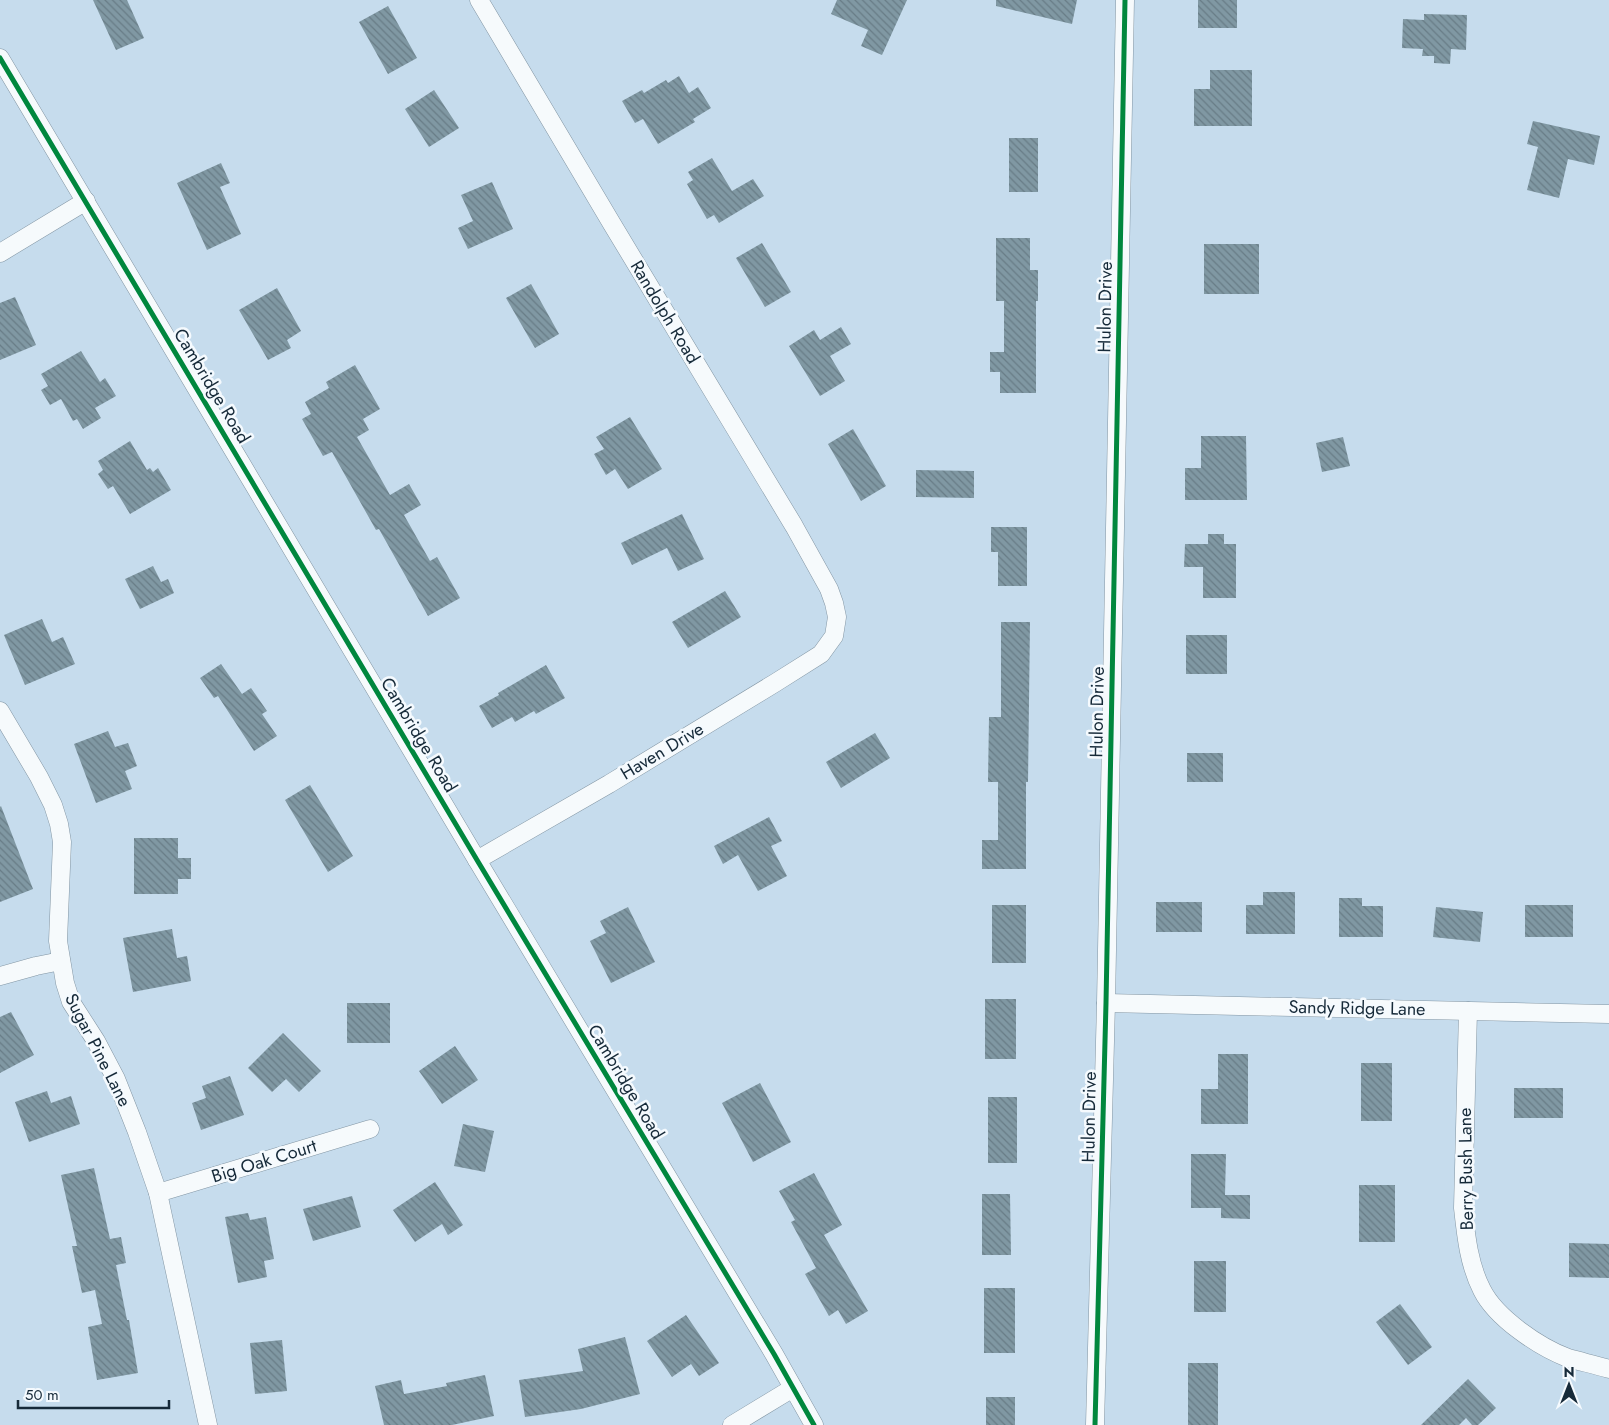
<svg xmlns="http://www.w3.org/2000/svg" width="1609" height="1425" font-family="Jost,sans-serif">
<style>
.building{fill:url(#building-back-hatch)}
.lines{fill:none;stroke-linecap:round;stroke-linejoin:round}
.minor-casing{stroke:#8295a3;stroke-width:19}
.minor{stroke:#f6fafc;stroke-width:18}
.cycleway-casing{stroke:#f5fafe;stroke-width:8}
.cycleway{stroke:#00873e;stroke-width:5}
.labels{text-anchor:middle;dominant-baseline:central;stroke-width:5;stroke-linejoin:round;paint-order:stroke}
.street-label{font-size:18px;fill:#162a39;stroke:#f5fafe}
</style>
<defs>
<pattern id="building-back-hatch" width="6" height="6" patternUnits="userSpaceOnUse" patternTransform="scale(1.25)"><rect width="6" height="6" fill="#8098a3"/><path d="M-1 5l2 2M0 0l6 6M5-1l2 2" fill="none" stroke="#687c86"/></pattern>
</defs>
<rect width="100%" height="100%" fill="#c6dced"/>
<g class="building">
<path d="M 93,0 L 127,0 L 144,38 L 116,50 Z"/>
<path d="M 837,0 L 907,0 L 882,55 L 861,46 L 868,30 L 831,14 Z"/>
<path d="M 996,0 L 1077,0 L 1072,24 L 996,6 Z"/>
<rect x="1198" y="0" width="39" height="28"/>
<path d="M 388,6 L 417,58 L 388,74 L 359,22 Z"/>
<path d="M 1424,14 L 1467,15 L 1466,50 L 1451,49 L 1450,64 L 1434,63 L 1434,56 L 1422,56 L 1423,49 L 1402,48 L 1403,19 L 1424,20 Z"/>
<path d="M 1210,70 L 1252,70 L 1252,126 L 1194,126 L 1194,89 L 1210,89 Z"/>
<path d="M 679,76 L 689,93 L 698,87 L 711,108 L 693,119 L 695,122 L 658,144 L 643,119 L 635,123 L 622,101 L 642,90 L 644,93 L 666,80 L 668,83 Z"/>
<path d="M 434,90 L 459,128 L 429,147 L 405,109 Z"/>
<path d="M 1533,121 L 1600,136 L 1594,165 L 1568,159 L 1559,198 L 1527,190 L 1538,147 L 1527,144 Z"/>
<rect x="1009" y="138" width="29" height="54"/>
<path d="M 712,158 L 732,191 L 753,179 L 764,196 L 719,223 L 714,215 L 707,219 L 687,184 L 693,180 L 688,172 Z"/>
<path d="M 221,163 L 230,183 L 220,187 L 241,234 L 207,250 L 177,183 Z"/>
<path d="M 492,182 L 513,229 L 468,249 L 458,228 L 473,221 L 461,195 Z"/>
<path d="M 996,238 L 1030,238 L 1030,270 L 1038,270 L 1038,301 L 1036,301 L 1036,393 L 1000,393 L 1000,372 L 990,372 L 990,352 L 1004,352 L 1004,301 L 996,301 Z"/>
<path d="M 762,243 L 791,292 L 765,307 L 736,258 Z"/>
<rect x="1204" y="244" width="55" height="50"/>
<path d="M 531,284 L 559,334 L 535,348 L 506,298 Z"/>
<path d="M 277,288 L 301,331 L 287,340 L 291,348 L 268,360 L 239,310 Z"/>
<path d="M 15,297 L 36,345 L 0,360 L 0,303 Z"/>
<path d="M 841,327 L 851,344 L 830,356 L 845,381 L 820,396 L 789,346 L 814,330 L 820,340 Z"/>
<path d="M 81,351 L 100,382 L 105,378 L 116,396 L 95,408 L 101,418 L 83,429 L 77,419 L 73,421 L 61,399 L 50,405 L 41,390 L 48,386 L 41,374 Z"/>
<path d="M 355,365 L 380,409 L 363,419 L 369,430 L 357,437 L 390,495 L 409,484 L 421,505 L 404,515 L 430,561 L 437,557 L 460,598 L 428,616 L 379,529 L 376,530 L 332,452 L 323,456 L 302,419 L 311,414 L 305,402 L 329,388 L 326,382 Z"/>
<path d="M 630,417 L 662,469 L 628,489 L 615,469 L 606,475 L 594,454 L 604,449 L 596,437 Z"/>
<path d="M 853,429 L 886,486 L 861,501 L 828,444 Z"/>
<path d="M 1201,436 L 1246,436 L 1247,500 L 1185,500 L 1185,468 L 1201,468 Z"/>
<path d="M 1343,437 L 1350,466 L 1322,472 L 1316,443 Z"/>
<path d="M 130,441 L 147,470 L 150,468 L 153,472 L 158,468 L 171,490 L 130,514 L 113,486 L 108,489 L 98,474 L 103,470 L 98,461 Z"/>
<path d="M 916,470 L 974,471 L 974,498 L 916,497 Z"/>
<path d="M 682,514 L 704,559 L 678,571 L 667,548 L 632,565 L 621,543 Z"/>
<path d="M 991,527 L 1027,527 L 1027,586 L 998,586 L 998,552 L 991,552 Z"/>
<path d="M 1208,534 L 1224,534 L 1224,544 L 1236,544 L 1236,598 L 1203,598 L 1203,567 L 1184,567 L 1185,544 L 1208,544 Z"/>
<path d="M 153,566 L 161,582 L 168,579 L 174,593 L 140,609 L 125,579 Z"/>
<path d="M 725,591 L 741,617 L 688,648 L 672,622 Z"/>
<path d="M 42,619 L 52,642 L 63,637 L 75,664 L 25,685 L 4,635 Z"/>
<path d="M 1001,622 L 1030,622 L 1028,782 L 1026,782 L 1026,869 L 982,869 L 982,840 L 998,840 L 998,782 L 988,782 L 989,717 L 1001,717 Z"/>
<rect x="1186" y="635" width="41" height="39"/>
<path d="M 221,664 L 242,694 L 251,688 L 267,711 L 262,714 L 277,736 L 254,751 L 218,696 L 214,698 L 200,678 Z"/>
<path d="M 546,665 L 565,698 L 536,714 L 534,711 L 515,722 L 512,717 L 492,728 L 479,706 L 499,695 L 498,693 Z"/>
<path d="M 108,731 L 115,747 L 128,743 L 137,766 L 125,771 L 132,789 L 96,803 L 74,744 Z"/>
<path d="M 875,733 L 890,758 L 841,788 L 826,762 Z"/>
<rect x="1187" y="753" width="36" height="29"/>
<path d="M 310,785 L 353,856 L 328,872 L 285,800 Z"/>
<path d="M 1,806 L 33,889 L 0,902 L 0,807 Z"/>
<path d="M 769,817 L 782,841 L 771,846 L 787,876 L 758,891 L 738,855 L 723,864 L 714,846 Z"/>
<path d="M 134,838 L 178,838 L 178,858 L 191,858 L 191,879 L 178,879 L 178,894 L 134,894 Z"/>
<path d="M 1263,892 L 1295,892 L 1295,934 L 1246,934 L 1246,905 L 1263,905 Z"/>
<path d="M 1339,898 L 1362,898 L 1362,906 L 1383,906 L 1383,937 L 1339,937 Z"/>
<rect x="1156" y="902" width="46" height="30"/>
<rect x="992" y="905" width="34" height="58"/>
<rect x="1525" y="905" width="48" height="32"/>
<path d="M 628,907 L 655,962 L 611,983 L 590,941 L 606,933 L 600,921 Z"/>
<path d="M 1436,907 L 1483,912 L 1480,942 L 1433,937 Z"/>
<path d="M 172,929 L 177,958 L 187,956 L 191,981 L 133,992 L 123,938 Z"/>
<rect x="985" y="999" width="31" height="60"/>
<rect x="347" y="1003" width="43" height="40"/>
<path d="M 11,1012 L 34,1055 L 0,1073 L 0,1017 Z"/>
<path d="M 283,1033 L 321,1071 L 299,1092 L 286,1079 L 272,1092 L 248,1068 Z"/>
<path d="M 455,1046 L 478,1080 L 442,1104 L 419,1071 Z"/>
<path d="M 1218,1054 L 1248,1054 L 1248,1124 L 1201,1124 L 1201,1089 L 1218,1089 Z"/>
<rect x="1361" y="1063" width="31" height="58"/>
<path d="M 230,1076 L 244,1115 L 201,1130 L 192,1103 L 206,1098 L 202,1086 Z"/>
<path d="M 760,1083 L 791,1142 L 753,1162 L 722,1103 Z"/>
<rect x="1514" y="1088" width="49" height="30"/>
<path d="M 47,1091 L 51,1103 L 71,1096 L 80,1124 L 29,1142 L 15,1102 Z"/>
<rect x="988" y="1097" width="29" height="66"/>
<path d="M 463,1124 L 494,1131 L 485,1172 L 454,1166 Z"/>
<path d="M 1191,1154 L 1226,1154 L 1225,1195 L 1250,1195 L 1250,1219 L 1221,1218 L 1221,1208 L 1191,1208 Z"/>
<path d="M 94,1168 L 110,1239 L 121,1237 L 126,1263 L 116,1265 L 127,1320 L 129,1320 L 138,1373 L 97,1380 L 88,1327 L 102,1324 L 95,1290 L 82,1293 L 72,1246 L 77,1246 L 61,1175 Z"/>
<path d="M 814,1173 L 842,1225 L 824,1235 L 868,1311 L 846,1324 L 838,1310 L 829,1316 L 805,1274 L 816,1268 L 791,1222 L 795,1220 L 779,1191 Z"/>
<path d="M 435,1182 L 463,1225 L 448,1235 L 442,1224 L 415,1242 L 393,1210 Z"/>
<rect x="1359" y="1185" width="36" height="57"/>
<path d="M 982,1194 L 1010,1194 L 1011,1255 L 982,1255 Z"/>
<path d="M 352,1196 L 361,1227 L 313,1241 L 303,1209 Z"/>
<path d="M 248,1213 L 250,1220 L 266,1217 L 274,1259 L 264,1261 L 267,1277 L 238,1283 L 225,1217 Z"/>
<path d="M 1569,1243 L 1609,1244 L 1609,1278 L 1569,1277 Z"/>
<rect x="1194" y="1261" width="32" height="51"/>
<rect x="984" y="1288" width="31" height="65"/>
<path d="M 1400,1304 L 1432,1347 L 1408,1365 L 1376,1322 Z"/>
<path d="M 686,1315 L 719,1363 L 699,1376 L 691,1364 L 672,1377 L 647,1341 Z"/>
<path d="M 625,1337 L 640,1394 L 581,1409 L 525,1417 L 519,1380 L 583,1371 L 578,1349 Z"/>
<path d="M 282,1340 L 287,1391 L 255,1394 L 250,1343 Z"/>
<rect x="1188" y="1363" width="30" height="62"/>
<path d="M 485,1375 L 494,1416 L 452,1425 L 384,1425 L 375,1386 L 401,1380 L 404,1394 L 447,1386 L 446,1383 Z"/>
<path d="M 1468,1379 L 1496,1408 L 1478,1425 L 1472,1425 L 1466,1418 L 1459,1425 L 1421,1425 Z"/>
<rect x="986" y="1397" width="29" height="28"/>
</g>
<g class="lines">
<defs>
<g id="minor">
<path d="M 0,58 L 477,860 L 774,1354 L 814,1425"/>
<path d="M 0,253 L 86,201"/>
<path d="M 0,711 L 39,777 L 53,805 L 59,824 L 62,842 L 58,941 L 65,983 L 71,1002 L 96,1041 L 116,1079 L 137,1132 L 158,1193 L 208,1425"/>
<path d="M 477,860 L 609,784 L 775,683 L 821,654 L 834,636 L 837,617 L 834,603 L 829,589 L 794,526 L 612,224 L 479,0"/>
<path d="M 0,976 L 36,966 L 61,961"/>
<path d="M 1106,1003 L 1609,1014"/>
<path d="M 1468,1011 L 1463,1208 C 1466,1236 1469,1265 1482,1290 C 1496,1318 1539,1347 1568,1358 C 1582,1362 1596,1365 1609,1369"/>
<path d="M 158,1193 L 370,1129"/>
<path d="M 732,1425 L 793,1388"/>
<path d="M 1095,1425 L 1106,1003 L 1125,0"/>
</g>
</defs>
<use href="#minor" class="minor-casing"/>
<use href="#minor" class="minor"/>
<defs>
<g id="cycleway">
<path d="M 0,58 L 477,860 L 774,1354 L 814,1425"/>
<path d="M 1095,1425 L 1106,1003 L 1125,0"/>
</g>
</defs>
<use href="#cycleway" class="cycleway-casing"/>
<use href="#cycleway" class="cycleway"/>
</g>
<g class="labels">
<g class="street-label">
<text transform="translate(1105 307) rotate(-89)">Hulon Drive</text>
<text transform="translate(665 312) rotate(59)">Randolph Road</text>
<text transform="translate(212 386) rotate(59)">Cambridge Road</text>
<text transform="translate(1097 712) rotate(-89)">Hulon Drive</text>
<text transform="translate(419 735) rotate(59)">Cambridge Road</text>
<text transform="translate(662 751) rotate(-31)">Haven Drive</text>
<text transform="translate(1357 1008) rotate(1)">Sandy Ridge Lane</text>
<text transform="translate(98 1050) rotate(63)">Sugar Pine Lane</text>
<text transform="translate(626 1082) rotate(59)">Cambridge Road</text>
<text transform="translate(1089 1117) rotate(-89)">Hulon Drive</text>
<text transform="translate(264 1161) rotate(-17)">Big Oak Court</text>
<text transform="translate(1466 1169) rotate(-91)">Berry Bush Lane</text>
</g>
</g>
<g transform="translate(1569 1385)" stroke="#f5fafe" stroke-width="4" paint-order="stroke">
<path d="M0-4L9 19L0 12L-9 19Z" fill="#162a39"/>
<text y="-8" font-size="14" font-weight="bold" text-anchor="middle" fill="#162a39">N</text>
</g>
<path d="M18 1400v8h151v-8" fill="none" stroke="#162a39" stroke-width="2.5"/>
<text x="25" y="1400" font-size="15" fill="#162a39" stroke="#f5fafe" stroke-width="4" paint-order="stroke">50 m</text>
</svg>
